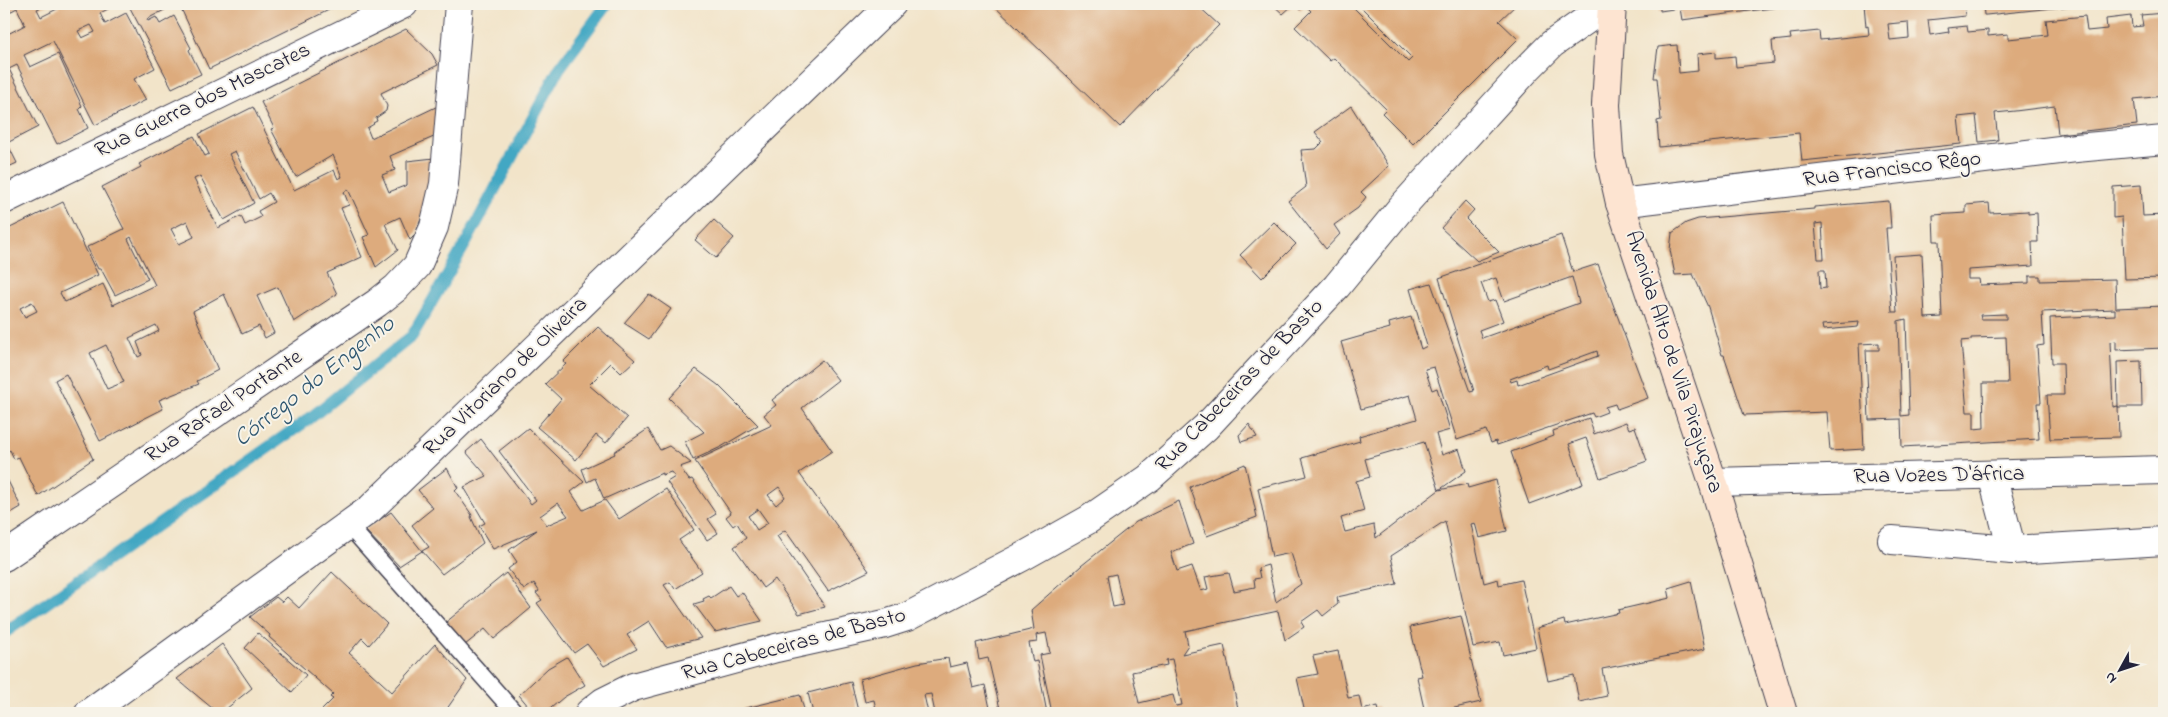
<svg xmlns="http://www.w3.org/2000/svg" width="2168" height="717" font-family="'Indie Flower',sans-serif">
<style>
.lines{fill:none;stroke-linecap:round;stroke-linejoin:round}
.stream{stroke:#43a7c3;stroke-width:12}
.building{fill:#ddab7d;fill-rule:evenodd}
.lane-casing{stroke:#413f50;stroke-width:19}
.street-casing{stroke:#413f50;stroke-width:30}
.secondary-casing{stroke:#413f50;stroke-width:30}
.lane{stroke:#fff;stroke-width:16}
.street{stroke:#fff;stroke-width:28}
.secondary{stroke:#fde4d1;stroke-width:28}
.labels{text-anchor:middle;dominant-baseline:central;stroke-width:4;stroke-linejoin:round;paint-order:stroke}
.street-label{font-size:22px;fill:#22223b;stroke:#f7f3e8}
.water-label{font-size:24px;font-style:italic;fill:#2f5771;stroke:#f7f3e8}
</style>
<rect width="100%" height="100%" fill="#f7f3e8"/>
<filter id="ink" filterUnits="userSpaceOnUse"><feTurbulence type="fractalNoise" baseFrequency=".02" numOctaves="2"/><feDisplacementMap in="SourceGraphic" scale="10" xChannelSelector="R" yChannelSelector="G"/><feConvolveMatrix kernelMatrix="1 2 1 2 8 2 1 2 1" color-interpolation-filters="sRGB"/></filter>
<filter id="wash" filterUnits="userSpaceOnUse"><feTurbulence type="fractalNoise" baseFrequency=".0096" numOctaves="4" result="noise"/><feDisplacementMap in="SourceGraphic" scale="20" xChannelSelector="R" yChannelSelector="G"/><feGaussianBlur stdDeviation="1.12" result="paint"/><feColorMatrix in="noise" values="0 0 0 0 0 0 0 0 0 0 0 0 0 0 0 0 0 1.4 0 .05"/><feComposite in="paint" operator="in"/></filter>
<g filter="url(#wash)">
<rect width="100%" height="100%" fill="#f2e4c9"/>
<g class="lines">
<path class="stream" d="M 4,633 L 309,419 L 412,336 L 467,241 L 559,69 L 607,4"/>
</g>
<g id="blocks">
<g class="building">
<path d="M 4,4 L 49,4 L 37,9 L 41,17 L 59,8 L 57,4 L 118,4 L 100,13 L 105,24 L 126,13 L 155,68 L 134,79 L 146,100 L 95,125 L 53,41 L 24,55 L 30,67 L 58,54 L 82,106 L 79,109 L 88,128 L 57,144 L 17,65 L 9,69 L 38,127 L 7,143 L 17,163 L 4,169 L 4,36 L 25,25 L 17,8 L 4,15 ZM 91,25 L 95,32 L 82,38 L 78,31 Z"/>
<path d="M 128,4 L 176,4 L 147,19 L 148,21 L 156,17 L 160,24 L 174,16 L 191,48 L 189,50 L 201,74 L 172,88 Z"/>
<path d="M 179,4 L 268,4 L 269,6 L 272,4 L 341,4 L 209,69 Z"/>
<path d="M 992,4 L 1196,4 L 1219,25 L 1120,127 Z"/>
<path d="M 1272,4 L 1294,4 L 1283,14 Z"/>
<path d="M 1295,4 L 1350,4 L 1408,62 L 1412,58 L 1358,4 L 1517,4 L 1499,21 L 1518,39 L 1413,144 L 1382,113 L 1386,109 L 1334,58 L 1330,61 L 1295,27 L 1311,11 L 1305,5 L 1300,10 Z"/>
<path d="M 1660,4 L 1795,4 L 1795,5 L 1682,20 L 1680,8 L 1660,11 Z"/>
<path d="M 1864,4 L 1964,4 L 1965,16 L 1928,20 L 1930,35 L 1949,32 L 1948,28 L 1967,26 L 1968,32 L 1988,30 L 1988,36 L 2008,34 L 2008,39 L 2048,35 L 2046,20 L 2085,16 L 2087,31 L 2107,29 L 2106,19 L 2131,16 L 2132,27 L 2143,26 L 2141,15 L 2164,13 L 2164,96 L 2134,99 L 2137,125 L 2058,134 L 2055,106 L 2015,111 L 1995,113 L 1998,140 L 1979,142 L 1976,115 L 1958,117 L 1961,144 L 1831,158 L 1802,161 L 1799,133 L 1659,147 L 1657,121 L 1661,120 L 1657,78 L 1654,78 L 1658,47 L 1677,45 L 1679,73 L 1698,71 L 1697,54 L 1716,52 L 1716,58 L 1735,56 L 1736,67 L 1774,63 L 1772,41 L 1791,39 L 1790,34 L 1819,31 L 1820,40 L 1869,35 L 1868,26 L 1866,27 ZM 1908,22 L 1909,38 L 1890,40 L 1888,24 Z"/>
<path d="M 1983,4 L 2082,4 L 2082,5 L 1986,15 L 1984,15 Z"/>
<path d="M 406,29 L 432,54 L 438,65 L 381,93 L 387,106 L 386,111 L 376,118 L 377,121 L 373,123 L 374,124 L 367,128 L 371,138 L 438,106 L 436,136 L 390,156 L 395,170 L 382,175 L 389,192 L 407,185 L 407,161 L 434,158 L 432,189 L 415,235 L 410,240 L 400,217 L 385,224 L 398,250 L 376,267 L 363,237 L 369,235 L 348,189 L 344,192 L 349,205 L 341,208 L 362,257 L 327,273 L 337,294 L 294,322 L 278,287 L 257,296 L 274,333 L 265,338 L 259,326 L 242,334 L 224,294 L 193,311 L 218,370 L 197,381 L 199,384 L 159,400 L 163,409 L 100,441 L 66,374 L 55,380 L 93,459 L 38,496 L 19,457 L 14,459 L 10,450 L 7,452 L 4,445 L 4,231 L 63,202 L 98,275 L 60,293 L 65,302 L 103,284 L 113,305 L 155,285 L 131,237 L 128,239 L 148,279 L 115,295 L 101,269 L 98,269 L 87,247 L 124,229 L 102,187 L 141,167 L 139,164 L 194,136 L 205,156 L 209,154 L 199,134 L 253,107 L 294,190 L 334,170 L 338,179 L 342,177 L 333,155 L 296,177 L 271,129 L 274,128 L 261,102 ZM 235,151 L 259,199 L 269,193 L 274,202 L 258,211 L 261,217 L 245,225 L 241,216 L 218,228 L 194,179 L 200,176 L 224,220 L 254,203 L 229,154 ZM 187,221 L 194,237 L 179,244 L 171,229 ZM 32,302 L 37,311 L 25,317 L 20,308 ZM 156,325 L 159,331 L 137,342 L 142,355 L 138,357 L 129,338 ZM 106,345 L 124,382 L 107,389 L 90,353 Z"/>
<path d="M 1351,106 L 1389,166 L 1361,192 L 1366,197 L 1358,208 L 1334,225 L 1340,234 L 1326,249 L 1288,201 L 1306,187 L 1301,150 L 1316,149 L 1323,142 L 1315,132 Z"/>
<path d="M 2141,185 L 2143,216 L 2164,215 L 2164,278 L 2125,279 L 2122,217 L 2113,218 L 2113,187 Z"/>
<path d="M 1465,201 L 1474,210 L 1466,219 L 1499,252 L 1477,261 L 1441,228 Z"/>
<path d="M 1889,201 L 1891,228 L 1886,228 L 1892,312 L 1897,312 L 1893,256 L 1922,254 L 1925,318 L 1942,317 L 1939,241 L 1934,241 L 1933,215 L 1966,213 L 1966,205 L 1989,203 L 1990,213 L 2028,211 L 2028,214 L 2037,213 L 2038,242 L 2032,242 L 2033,266 L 1968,270 L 1968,279 L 1979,279 L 1980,285 L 2029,283 L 2029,276 L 2040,276 L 2040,281 L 2115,279 L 2116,308 L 2164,306 L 2164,348 L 2116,350 L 2116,341 L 2110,342 L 2113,407 L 2118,406 L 2119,437 L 2050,439 L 2047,395 L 2064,395 L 2063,363 L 2052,363 L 2050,318 L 2115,315 L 2115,309 L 2042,312 L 2044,345 L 2037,346 L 2041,403 L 2037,403 L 2039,439 L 1902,447 L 1901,419 L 1869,420 L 1866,350 L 1879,350 L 1879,343 L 1859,344 L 1864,449 L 1830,451 L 1827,412 L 1744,415 L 1724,355 L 1722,355 L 1708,307 L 1693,274 L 1675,275 L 1670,250 L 1672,233 L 1686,223 L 1698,219 L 1814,209 L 1814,207 ZM 1822,223 L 1824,259 L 1818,259 L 1815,224 ZM 1819,270 L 1825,270 L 1826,288 L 1820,289 ZM 2006,314 L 2006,319 L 1981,319 L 1980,315 ZM 1906,319 L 1909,415 L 1901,416 L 1898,321 ZM 1859,322 L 1858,327 L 1823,330 L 1822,325 ZM 2006,337 L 2008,383 L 1983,383 L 1984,428 L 1974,429 L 1974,412 L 1967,412 L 1961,341 L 1971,340 L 1971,338 Z"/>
<path d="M 714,220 L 734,238 L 716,258 L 695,240 Z"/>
<path d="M 1274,222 L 1296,244 L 1262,278 L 1240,255 Z"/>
<path d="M 1561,235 L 1573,272 L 1598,264 L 1648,398 L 1617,409 L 1615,404 L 1605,407 L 1607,412 L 1594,417 L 1592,413 L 1497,445 L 1496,441 L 1491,443 L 1486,430 L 1457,440 L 1434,367 L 1425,369 L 1432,390 L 1437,388 L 1450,430 L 1436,434 L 1442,455 L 1459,449 L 1466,471 L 1439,490 L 1467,484 L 1468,488 L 1496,480 L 1507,531 L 1479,538 L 1475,523 L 1471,524 L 1484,583 L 1498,579 L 1499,585 L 1521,580 L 1536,648 L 1503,655 L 1500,642 L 1473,647 L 1445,521 L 1391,556 L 1397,584 L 1337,597 L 1338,604 L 1323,616 L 1318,610 L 1301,622 L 1304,627 L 1285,640 L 1278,611 L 1185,631 L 1188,645 L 1182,654 L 1224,645 L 1239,713 L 1052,713 L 1040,655 L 1050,653 L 1046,633 L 1036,635 L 1037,642 L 1029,643 L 1033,662 L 1037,661 L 1047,713 L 1001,713 L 988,658 L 979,660 L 976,643 L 1034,629 L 1031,610 L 1081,566 L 1136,522 L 1179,501 L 1193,544 L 1171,552 L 1177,571 L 1192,566 L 1201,591 L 1208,589 L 1205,577 L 1229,573 L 1234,591 L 1255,587 L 1254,579 L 1260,578 L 1258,568 L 1268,565 L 1276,602 L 1301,584 L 1291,553 L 1272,557 L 1258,488 L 1307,476 L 1302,458 L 1360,441 L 1359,436 L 1417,419 L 1410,395 L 1361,409 L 1341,342 L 1390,328 L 1389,323 L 1411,317 L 1421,349 L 1427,346 L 1410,289 L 1431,283 L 1470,392 L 1474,391 L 1439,278 ZM 1572,277 L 1579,303 L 1482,338 L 1479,330 L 1503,321 L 1495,300 L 1488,302 L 1481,283 L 1496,278 L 1504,301 ZM 1597,351 L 1598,356 L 1518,385 L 1517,380 L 1511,382 L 1510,379 L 1547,365 L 1548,369 ZM 1424,442 L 1439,490 L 1376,538 L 1374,525 L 1345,532 L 1341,518 L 1364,511 L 1356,481 L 1370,477 L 1365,459 ZM 1116,574 L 1123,605 L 1113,607 L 1107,576 ZM 1172,659 L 1182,705 L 1176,706 L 1173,695 L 1139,703 L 1132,672 L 1167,665 L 1166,660 Z"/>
<path d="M 649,294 L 671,309 L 649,339 L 624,323 Z"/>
<path d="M 598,327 L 635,360 L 621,373 L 611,363 L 589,385 L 627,418 L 606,443 L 596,435 L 576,460 L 537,427 L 561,399 L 545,384 L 566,364 L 563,362 Z"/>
<path d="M 822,360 L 838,380 L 802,408 L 832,451 L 799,473 L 869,571 L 828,591 L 785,530 L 777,536 L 825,607 L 799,614 L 775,579 L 763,588 L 734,547 L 746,538 L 737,523 L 733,526 L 726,517 L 731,513 L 695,461 L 772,425 L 764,415 L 776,405 L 772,400 ZM 779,487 L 785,497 L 776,505 L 768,495 ZM 758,509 L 768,523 L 757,530 L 748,516 Z"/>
<path d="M 2141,361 L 2142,407 L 2118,407 L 2117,362 Z"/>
<path d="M 696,369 L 718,385 L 758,425 L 721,447 L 693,460 L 685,442 L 704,432 L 669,398 Z"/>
<path d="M 1589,418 L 1594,434 L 1626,422 L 1629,429 L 1635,427 L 1647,461 L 1600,478 L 1586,438 L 1569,444 L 1583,484 L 1529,504 L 1511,452 L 1554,436 L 1553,431 Z"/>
<path d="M 1249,424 L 1257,437 L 1241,442 L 1239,435 Z"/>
<path d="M 528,428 L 584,482 L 571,492 L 583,510 L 605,500 L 619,519 L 666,489 L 694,530 L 679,540 L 702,572 L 675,589 L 670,582 L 664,585 L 701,638 L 666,647 L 649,621 L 627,635 L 637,649 L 604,666 L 587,644 L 574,653 L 537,603 L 542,600 L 536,593 L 539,591 L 534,583 L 524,590 L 508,569 L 517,562 L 509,550 L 537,530 L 493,549 L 479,526 L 485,523 L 464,487 L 487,476 L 466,452 L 481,439 L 531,504 L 536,500 L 499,451 ZM 558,503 L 568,516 L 547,525 L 540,516 Z"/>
<path d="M 648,429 L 660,450 L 669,446 L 691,463 L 680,467 L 689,480 L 692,479 L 716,514 L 708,519 L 718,533 L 707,540 L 667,482 L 675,477 L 671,472 L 662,475 L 662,473 L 604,499 L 595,478 L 587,482 L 582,469 L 615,454 L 614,452 Z"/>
<path d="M 1245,464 L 1257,517 L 1207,536 L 1190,487 Z"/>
<path d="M 447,468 L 458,488 L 455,491 L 472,515 L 471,517 L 483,543 L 442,574 L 422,551 L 429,547 L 412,525 L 433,508 L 418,490 Z"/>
<path d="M 6,477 L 21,507 L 4,517 L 4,478 Z"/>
<path d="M 391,512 L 422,551 L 399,566 L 365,530 Z"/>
<path d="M 332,572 L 387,624 L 369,645 L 362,638 L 349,653 L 392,692 L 435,644 L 467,680 L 444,713 L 319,713 L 333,699 L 330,697 L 333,694 L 269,637 L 270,635 L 250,617 L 276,597 L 282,602 L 287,597 L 299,608 Z"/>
<path d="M 506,573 L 531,608 L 494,639 L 485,629 L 465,645 L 445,623 Z"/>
<path d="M 1691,581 L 1705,649 L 1602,669 L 1607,696 L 1579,702 L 1574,675 L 1548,681 L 1537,628 L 1564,620 L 1565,625 L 1619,613 L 1618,610 L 1670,598 L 1668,588 Z"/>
<path d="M 729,586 L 736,596 L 742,592 L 762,621 L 715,632 L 694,604 L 704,601 L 703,599 L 709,596 L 711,598 Z"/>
<path d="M 1461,616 L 1481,702 L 1450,709 L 1451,713 L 1425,713 L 1417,677 L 1422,676 L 1410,627 Z"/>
<path d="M 258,633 L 306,675 L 292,692 L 245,648 Z"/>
<path d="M 222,644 L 252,688 L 221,713 L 218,713 L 177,679 Z"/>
<path d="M 1338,651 L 1348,698 L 1359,696 L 1362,710 L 1378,706 L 1379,713 L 1305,713 L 1297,678 L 1318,674 L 1313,656 Z"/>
<path d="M 567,657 L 585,685 L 564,697 L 545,713 L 534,713 L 519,695 L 548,668 Z"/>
<path d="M 948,658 L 950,667 L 967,663 L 973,688 L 985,685 L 991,713 L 935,713 L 931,694 L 924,695 L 928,713 L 877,713 L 874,700 L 865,702 L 860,679 L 917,663 Z"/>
<path d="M 851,682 L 858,711 L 861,710 L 862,713 L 813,713 L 808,693 Z"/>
<path d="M 800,695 L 805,713 L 729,713 L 742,709 Z"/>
</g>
</g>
</g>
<g filter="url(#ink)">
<use href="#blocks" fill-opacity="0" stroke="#413f50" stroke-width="1"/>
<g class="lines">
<defs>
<path id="lane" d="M 349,526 L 515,713"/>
<g id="street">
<path d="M 4,200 L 404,4"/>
<path d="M 1620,203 L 2076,148 L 2164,140"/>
<path d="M 1992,475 L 2012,550"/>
<path d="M 1713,482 L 2164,470"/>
<path d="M 1892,540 L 2012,550 L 2164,541"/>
<path d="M 4,557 L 377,303 L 396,288 L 417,266 L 434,227 L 444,184 L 459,4"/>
<path d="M 89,713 L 370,509 L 892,4"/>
<path d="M 589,713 L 603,702 L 633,687 L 776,648 L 885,624 L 907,617 L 1022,557 L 1088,520 L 1149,478 L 1206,427 L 1337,286 L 1401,208 L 1528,68 L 1552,44 L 1609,4"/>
</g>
<path id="secondary" d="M 1612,4 L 1606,105 L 1609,154 L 1620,203 L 1713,482 L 1783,713"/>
</defs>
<use href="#lane" class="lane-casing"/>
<use href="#street" class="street-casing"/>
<use href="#secondary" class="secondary-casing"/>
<use href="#lane" class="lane"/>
<use href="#street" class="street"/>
<use href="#secondary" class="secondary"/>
</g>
</g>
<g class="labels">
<g class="street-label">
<text transform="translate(203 101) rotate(-26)">Rua Guerra dos Mascates</text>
<text transform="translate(1892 170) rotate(-7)">Rua Francisco Rêgo</text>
<text transform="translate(1673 362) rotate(72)">Avenida Alto de Vila Pirajuçara</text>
<text transform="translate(506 377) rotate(-44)">Rua Vitoriano de Oliveira</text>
<text transform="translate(1240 386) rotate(-46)">Rua Cabeceiras de Basto</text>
<text transform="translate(224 407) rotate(-34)">Rua Rafael Portante</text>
<text transform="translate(1939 476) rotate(-1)">Rua Vozes D'áfrica</text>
<text transform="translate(794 645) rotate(-15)">Rua Cabeceiras de Basto</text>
</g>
<g class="water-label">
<text transform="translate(315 382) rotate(-38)">Córrego do Engenho</text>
</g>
</g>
<rect width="2168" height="717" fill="none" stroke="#f7f3e8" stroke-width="20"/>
<g transform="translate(2120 670) rotate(230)" stroke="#f7f3e8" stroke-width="4" paint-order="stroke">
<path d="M0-4L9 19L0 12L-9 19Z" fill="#22223b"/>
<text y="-8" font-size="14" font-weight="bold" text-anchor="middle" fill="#22223b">N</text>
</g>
</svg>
